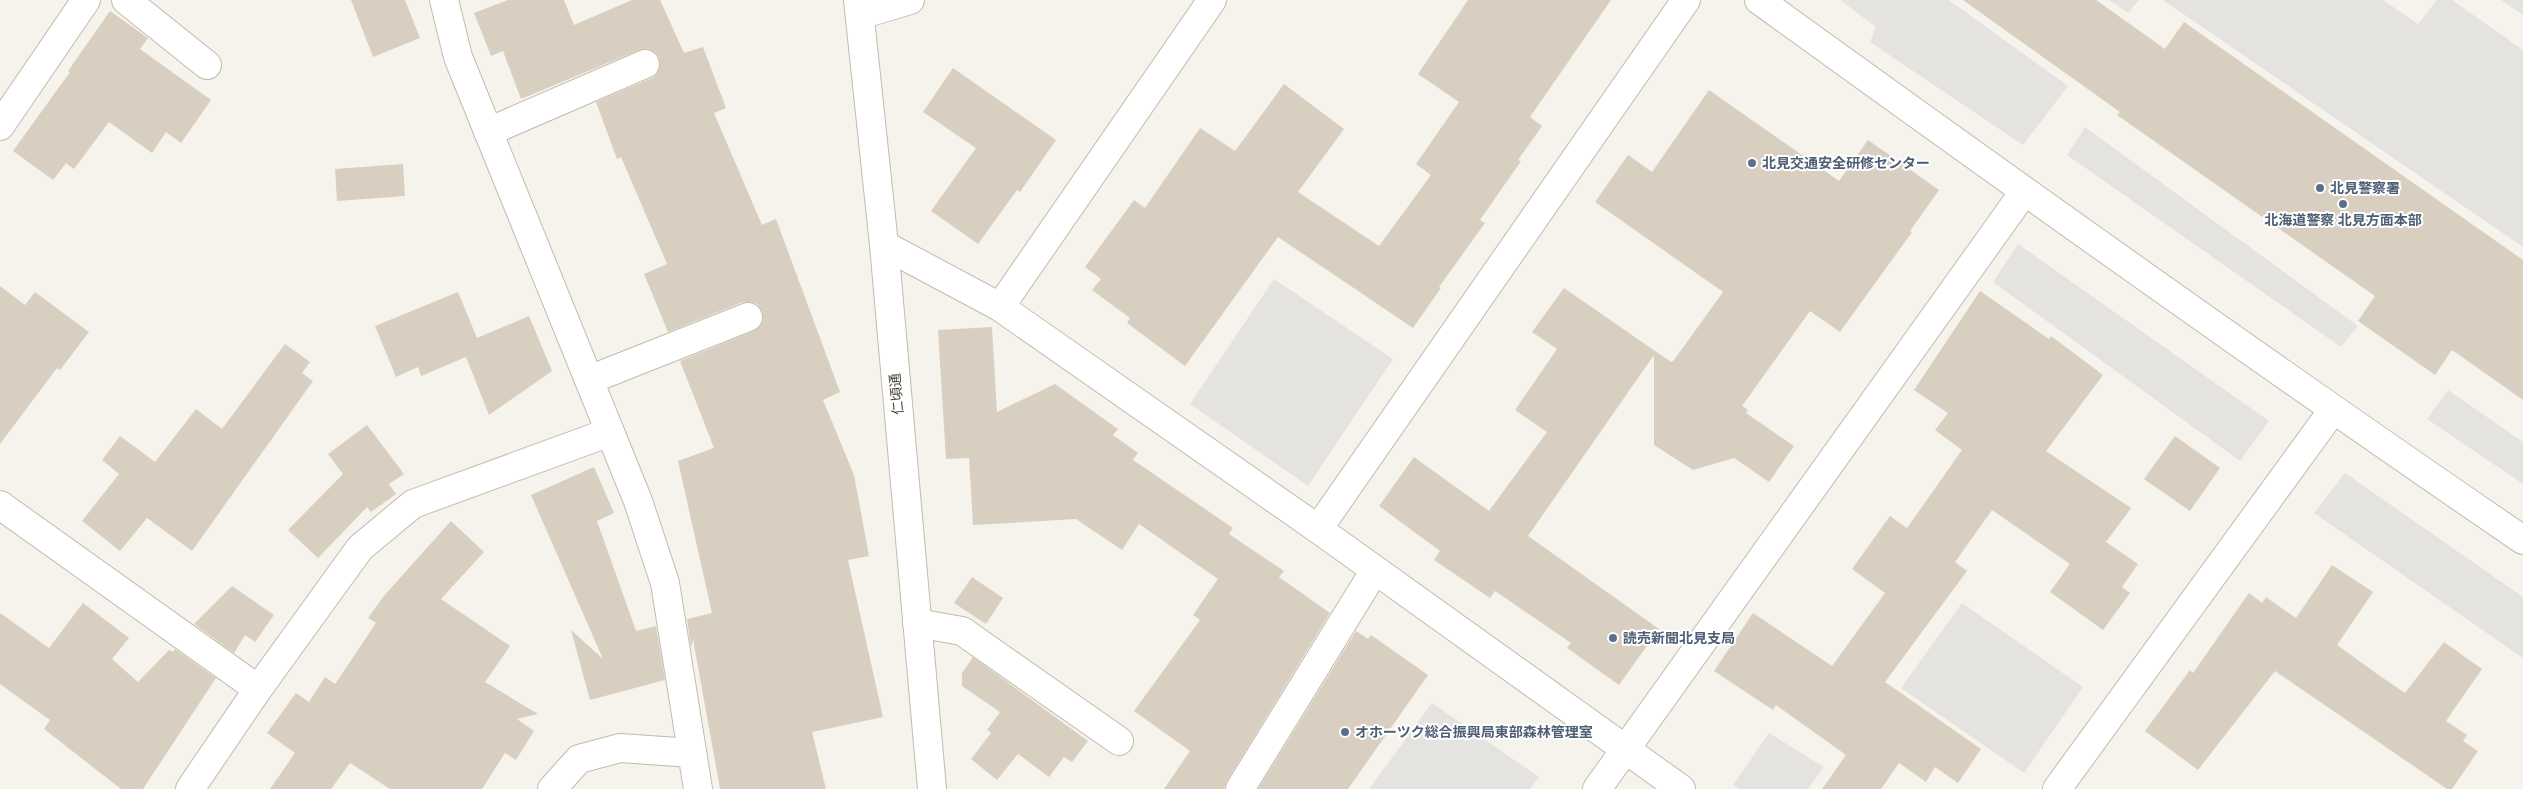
<svg xmlns="http://www.w3.org/2000/svg" width="2523" height="789" font-family="Karla,'Noto Sans JP',sans-serif">
<style>
.parking{fill:#e5e3e0}
.building{fill:#d8cfc1}
.lines{fill:none;stroke-linecap:round;stroke-linejoin:round}
.minor-casing{stroke:#c2bbae;stroke-width:30}
.minor{stroke:#fff;stroke-width:28}
.service-dot{fill:#5c6f8a;stroke:#fff;stroke-width:2}
.labels{text-anchor:middle;dominant-baseline:central;stroke-width:4;stroke-linejoin:round;paint-order:stroke}
.service-label{font-size:14px;font-weight:bold;fill:#4e5e75;stroke:#fff;text-anchor:start}
.street-label{font-size:14px;fill:#4b4439;stroke:#fff}
</style>
<rect width="100%" height="100%" fill="#f6f3ec"/>
<g class="parking">
<path d="M 1840,0 L 1949,0 L 2068,86 L 2023,145 L 1870,42 L 1876,27 Z"/>
<path d="M 2109,0 L 2139,0 L 2128,13 Z"/>
<path d="M 2163,0 L 2383,0 L 2418,24 L 2437,0 L 2452,0 L 2523,50 L 2523,247 Z"/>
<path d="M 2501,0 L 2523,0 L 2523,15 Z"/>
<path d="M 2085,127 L 2358,326 L 2341,347 L 2067,155 Z"/>
<path d="M 2018,244 L 2269,421 L 2240,461 L 1993,282 Z"/>
<path d="M 1274,279 L 1393,359 L 1308,486 L 1190,404 Z"/>
<path d="M 2448,390 L 2523,442 L 2523,484 L 2427,419 Z"/>
<path d="M 2345,473 L 2523,597 L 2523,658 L 2314,513 Z"/>
<path d="M 1962,603 L 2083,687 L 2024,773 L 1901,688 Z"/>
<path d="M 1432,703 L 1539,777 L 1530,789 L 1369,789 Z"/>
<path d="M 1769,733 L 1824,767 L 1808,789 L 1739,789 L 1733,785 Z"/>
</g>
<g class="building">
<path d="M 351,0 L 405,0 L 420,38 L 373,57 Z"/>
<path d="M 508,0 L 564,0 L 574,25 L 632,0 L 660,0 L 684,53 L 703,47 L 726,108 L 714,113 L 762,225 L 776,219 L 840,392 L 823,400 L 854,475 L 869,556 L 848,560 L 883,717 L 812,732 L 826,789 L 720,789 L 693,639 L 691,648 L 687,619 L 712,613 L 678,461 L 714,448 L 680,361 L 754,331 L 760,326 L 763,320 L 762,311 L 757,304 L 751,302 L 743,302 L 668,332 L 644,274 L 667,264 L 621,157 L 617,159 L 596,102 L 652,78 L 657,74 L 660,66 L 659,57 L 655,52 L 647,49 L 639,50 L 521,99 L 503,51 L 491,56 L 474,13 Z"/>
<path d="M 1468,0 L 1611,0 L 1530,117 L 1542,126 L 1518,160 L 1521,161 L 1480,220 L 1485,223 L 1439,287 L 1441,288 L 1413,328 L 1278,237 L 1185,366 L 1127,323 L 1130,318 L 1092,290 L 1101,279 L 1085,267 L 1134,200 L 1145,208 L 1200,128 L 1235,151 L 1284,84 L 1344,129 L 1298,192 L 1379,246 L 1431,175 L 1416,164 L 1459,102 L 1418,74 Z"/>
<path d="M 1963,0 L 2096,0 L 2165,49 L 2184,22 L 2523,260 L 2523,400 L 2452,350 L 2435,375 L 2358,321 L 2375,296 L 2117,115 L 2120,112 Z"/>
<path d="M 110,11 L 148,38 L 140,49 L 211,100 L 181,143 L 166,132 L 152,153 L 109,122 L 74,169 L 66,163 L 53,180 L 13,151 L 70,72 L 68,71 Z"/>
<path d="M 953,68 L 1056,140 L 1020,192 L 1017,190 L 978,244 L 931,211 L 976,148 L 923,112 Z"/>
<path d="M 1709,90 L 1839,181 L 1868,140 L 1939,190 L 1910,231 L 1912,232 L 1840,332 L 1810,311 L 1742,406 L 1748,410 L 1746,413 L 1794,446 L 1769,482 L 1734,458 L 1693,470 L 1654,445 L 1654,355 L 1528,536 L 1659,629 L 1619,685 L 1567,648 L 1571,643 L 1495,591 L 1490,598 L 1434,560 L 1440,551 L 1379,506 L 1414,457 L 1489,511 L 1547,432 L 1515,410 L 1557,349 L 1532,332 L 1564,288 L 1671,362 L 1674,360 L 1723,292 L 1595,202 L 1628,155 L 1652,172 Z"/>
<path d="M 403,164 L 405,196 L 337,201 L 335,169 Z"/>
<path d="M 0,286 L 25,305 L 35,292 L 89,332 L 60,370 L 57,368 L 0,444 Z"/>
<path d="M 1980,291 L 2049,339 L 2051,336 L 2103,375 L 2046,451 L 2131,508 L 2106,542 L 2138,564 L 2122,587 L 2130,593 L 2103,630 L 2050,592 L 2070,564 L 1992,510 L 1955,562 L 1967,571 L 1885,682 L 1981,749 L 1958,783 L 1935,767 L 1926,782 L 1899,763 L 1881,789 L 1822,789 L 1846,755 L 1776,705 L 1773,710 L 1714,671 L 1753,613 L 1832,666 L 1885,593 L 1852,569 L 1890,516 L 1907,528 L 1962,450 L 1935,430 L 1948,413 L 1914,390 Z"/>
<path d="M 458,292 L 477,338 L 529,316 L 552,371 L 489,415 L 466,357 L 421,376 L 418,367 L 396,377 L 375,326 Z"/>
<path d="M 992,327 L 997,412 L 1055,384 L 1118,429 L 1113,435 L 1138,453 L 1133,460 L 1233,528 L 1229,534 L 1284,571 L 1279,577 L 1330,613 L 1227,781 L 1224,789 L 1164,789 L 1190,751 L 1134,711 L 1200,620 L 1193,615 L 1218,579 L 1139,524 L 1122,550 L 1076,519 L 973,525 L 969,458 L 946,459 L 938,330 Z"/>
<path d="M 285,344 L 310,362 L 302,373 L 313,381 L 192,551 L 147,518 L 120,551 L 82,521 L 119,474 L 102,460 L 120,436 L 155,462 L 196,409 L 222,429 Z"/>
<path d="M 367,425 L 404,474 L 389,484 L 396,494 L 371,512 L 367,507 L 318,558 L 288,530 L 343,474 L 328,454 Z"/>
<path d="M 2175,436 L 2220,468 L 2190,511 L 2144,479 Z"/>
<path d="M 594,467 L 614,513 L 597,521 L 636,631 L 656,626 L 665,680 L 590,700 L 571,630 L 603,659 L 531,495 Z"/>
<path d="M 451,521 L 484,552 L 441,599 L 510,646 L 485,682 L 538,714 L 517,719 L 534,731 L 516,760 L 505,753 L 482,789 L 390,789 L 350,763 L 331,789 L 270,789 L 295,753 L 267,733 L 296,693 L 309,702 L 325,677 L 335,684 L 376,623 L 368,618 L 383,597 Z"/>
<path d="M 2332,565 L 2373,592 L 2337,645 L 2380,676 L 2405,693 L 2444,642 L 2482,669 L 2446,721 L 2467,735 L 2463,741 L 2478,751 L 2452,789 L 2447,789 L 2275,671 L 2198,770 L 2145,731 L 2190,670 L 2193,673 L 2249,593 L 2262,603 L 2266,597 L 2296,618 Z"/>
<path d="M 972,577 L 1003,598 L 986,624 L 954,603 Z"/>
<path d="M 232,586 L 274,615 L 255,642 L 245,635 L 234,653 L 194,624 Z"/>
<path d="M 83,603 L 129,638 L 112,659 L 138,682 L 169,650 L 173,652 L 175,649 L 216,678 L 143,789 L 121,789 L 44,729 L 50,720 L 0,684 L 0,613 L 49,648 Z"/>
<path d="M 1356,631 L 1368,639 L 1371,635 L 1428,675 L 1348,789 L 1258,789 Z"/>
<path d="M 973,657 L 1088,741 L 1072,762 L 1064,757 L 1049,777 L 1018,754 L 997,780 L 971,759 L 991,733 L 987,730 L 1000,712 L 962,686 L 962,673 Z"/>
</g>
<g class="lines">
<defs>
<g id="minor">
<path d="M 126,0 L 207,65"/>
<path d="M 444,0 L 458,57 L 638,501 L 665,583 L 698,789"/>
<path d="M 858,0 L 884,245 L 932,789"/>
<path d="M 1759,0 C 2012,183 2265,364 2523,540"/>
<path d="M 860,15 L 910,0"/>
<path d="M 0,126 L 86,0"/>
<path d="M 488,132 L 645,64"/>
<path d="M 884,245 L 1000,307 L 1318,529 L 1681,789"/>
<path d="M 1000,307 L 1212,0"/>
<path d="M 589,380 L 748,317"/>
<path d="M 0,505 L 258,689"/>
<path d="M 1318,529 L 1686,0"/>
<path d="M 917,623 L 962,631 L 1119,741"/>
<path d="M 190,789 L 258,689 L 360,548 L 413,504 L 610,432"/>
<path d="M 552,789 L 579,759 L 620,748 L 692,753"/>
<path d="M 1240,789 L 1375,570"/>
<path d="M 1597,789 L 2024,192"/>
<path d="M 2057,789 L 2333,410"/>
</g>
</defs>
<use href="#minor" class="minor-casing"/>
<use href="#minor" class="minor"/>
</g>
<g class="service-dot">
<circle cx="1752" cy="163" r="5"/>
<circle cx="2320" cy="188" r="5"/>
<circle cx="2343" cy="204" r="5"/>
<circle cx="1613" cy="638" r="5"/>
<circle cx="1345" cy="732" r="5"/>
</g>
<g class="labels">
<g class="service-label">
<text x="1762" y="163">北見交通安全研修センター</text>
<text x="2330" y="188">北見警察署</text>
<text x="2343" y="220" text-anchor="middle">北海道警察 北見方面本部</text>
<text x="1623" y="638">読売新聞北見支局</text>
<text x="1355" y="732">オホーツク総合振興局東部森林管理室</text>
</g>
<g class="street-label">
<text transform="translate(897 394) rotate(-95)">仁頃通</text>
</g>
</g>
</svg>
